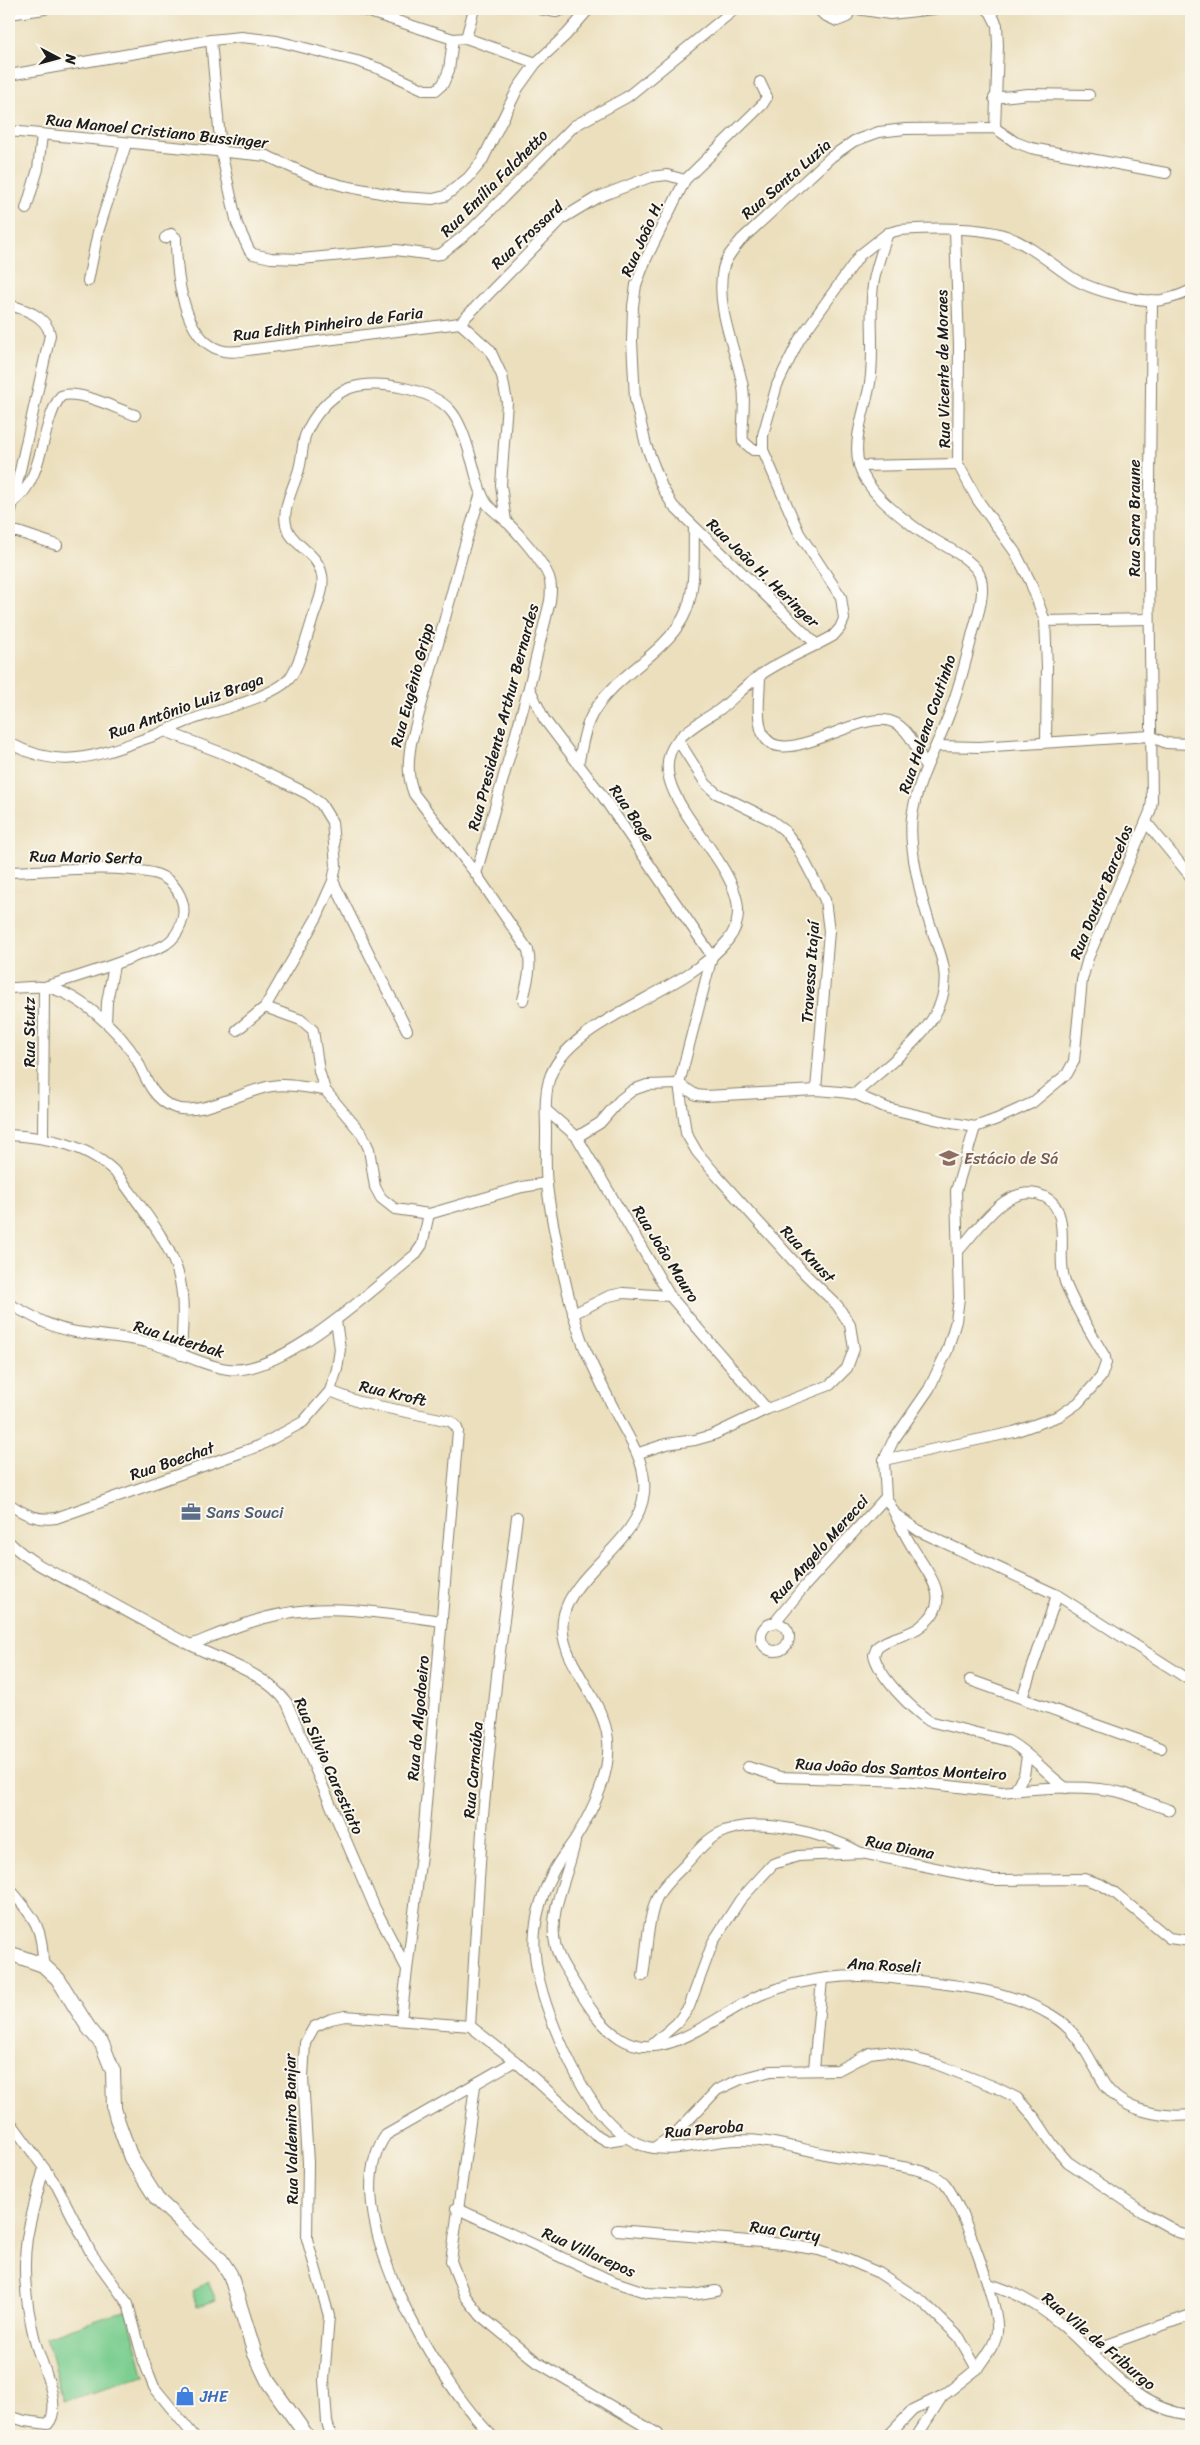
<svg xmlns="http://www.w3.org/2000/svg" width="1200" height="2445" font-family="Sriracha,sans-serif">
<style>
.green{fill:#7bce90;stroke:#4c7556}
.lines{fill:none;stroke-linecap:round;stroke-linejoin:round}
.street-casing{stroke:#847e6c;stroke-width:12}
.secondary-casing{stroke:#847e6c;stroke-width:16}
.street{stroke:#fff;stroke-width:10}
.secondary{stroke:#fff;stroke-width:14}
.labels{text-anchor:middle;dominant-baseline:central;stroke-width:4;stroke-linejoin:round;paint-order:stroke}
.street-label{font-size:16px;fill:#1c1c1c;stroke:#fbf7ec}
.education-label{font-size:16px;fill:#785e54;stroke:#fbf7ec;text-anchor:start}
.service-label{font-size:16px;fill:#4e5e75;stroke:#fbf7ec;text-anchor:start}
.shop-label{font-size:16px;fill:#366cbe;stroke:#fbf7ec;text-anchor:start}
</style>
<rect width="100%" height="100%" fill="#fbf7ec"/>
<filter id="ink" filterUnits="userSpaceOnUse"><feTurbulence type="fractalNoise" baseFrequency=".02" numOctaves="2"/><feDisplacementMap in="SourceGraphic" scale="10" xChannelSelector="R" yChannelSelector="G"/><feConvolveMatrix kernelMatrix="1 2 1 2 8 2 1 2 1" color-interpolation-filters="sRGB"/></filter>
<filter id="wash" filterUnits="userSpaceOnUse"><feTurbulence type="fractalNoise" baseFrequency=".0096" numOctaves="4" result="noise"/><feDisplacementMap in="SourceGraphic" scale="20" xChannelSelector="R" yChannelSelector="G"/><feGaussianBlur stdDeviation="1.12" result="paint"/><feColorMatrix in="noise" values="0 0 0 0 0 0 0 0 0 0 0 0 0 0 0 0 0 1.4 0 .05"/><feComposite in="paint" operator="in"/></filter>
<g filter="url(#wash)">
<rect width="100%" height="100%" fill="#ebdfbd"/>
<g class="green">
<path d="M 208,2282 L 216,2300 L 197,2307 L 192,2291 Z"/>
<path d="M 127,2310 L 145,2377 L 63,2401 L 46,2337 Z"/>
</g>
</g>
<g filter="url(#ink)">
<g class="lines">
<defs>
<g id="street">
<path d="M 360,9 L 453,39 L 466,38 L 536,63"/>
<path d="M 540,9 L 556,12 L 565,9"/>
<path d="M 818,9 L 824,15 L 837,21 L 847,17 L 851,9"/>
<path d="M 857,9 L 890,14 L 934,9"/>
<path d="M 987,9 L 991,13 L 997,25 L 998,46 L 995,128"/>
<path d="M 9,14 L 45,9"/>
<path d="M 466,38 L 474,9"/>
<path d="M 211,40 L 221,151 L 237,224 L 249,250 L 253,254 L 271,258 L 301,259 L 396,250 L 433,255 L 441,254 L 471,230 L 574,126 L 627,97 L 735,9"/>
<path d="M 9,75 L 211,40 L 241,37 L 277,41 L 357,61 L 380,69 L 425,90 L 436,90 L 443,84 L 449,70 L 453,39"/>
<path d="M 760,82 L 767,97 L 762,105 L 685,180 L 646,259 L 636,285 L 633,306 L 632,341 L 635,399 L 646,445 L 662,487 L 673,506 L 817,645"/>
<path d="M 994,98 L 1028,94 L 1089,95"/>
<path d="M 9,131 L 267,156 L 315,178 L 344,186 L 402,197 L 433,199 L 445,196 L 454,189 L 468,178 L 482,161 L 518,88 L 536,63 L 566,35 L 589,9"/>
<path d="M 26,209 L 38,169 L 42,135"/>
<path d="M 955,230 L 959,345 L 958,464 L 977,499 L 1015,552 L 1030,581 L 1045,621 L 1149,619"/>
<path d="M 165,238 L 171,234 L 176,238 C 176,271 182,338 220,350 C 231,354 244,350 255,349 L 460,323"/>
<path d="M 88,281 L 98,232 L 126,144"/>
<path d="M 9,305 C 24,309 47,316 50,335 L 13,502 C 44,481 41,421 61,396 C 78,389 117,409 135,415"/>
<path d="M 460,323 L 563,218 L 596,198 L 650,177 L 667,175 L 685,180"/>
<path d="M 460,323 L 490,350 L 502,376 L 507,402 L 501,485 L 506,522"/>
<path d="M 763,450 L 753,450 L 743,441 C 741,423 746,406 743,387 C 736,350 715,308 723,269 C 725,258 734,249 741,240 L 831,157 L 854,141 L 879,132 L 905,129 L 995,128 L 1015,142 L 1031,148 L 1166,173"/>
<path d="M 860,466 L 958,464"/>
<path d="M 481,493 L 464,548 L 411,743 C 408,762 407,776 414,794 L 476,874 L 528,950 C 532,968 527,983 523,1000"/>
<path d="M 9,519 L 13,502"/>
<path d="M 9,532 L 18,532 L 57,545"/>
<path d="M 1045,621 L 1047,666 L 1046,741"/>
<path d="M 760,675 C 760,692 756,715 762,732 C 778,774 858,710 890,721 C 908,726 917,749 925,765"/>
<path d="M 529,687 L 544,719 L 601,794 L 712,956"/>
<path d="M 165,731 L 235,758 L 308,794 L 321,804 L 332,822 L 336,865 L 333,881 L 317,917 L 265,1007 L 237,1030"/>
<path d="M 678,740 L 706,784 L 716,793 L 771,820 L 784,830 L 797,847 L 825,900 L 829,931 L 816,1090"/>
<path d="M 9,743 C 65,773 100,754 156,735 C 168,730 179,724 191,720 C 215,711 273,697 289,679 C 299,667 307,637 312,621 C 316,607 325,590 322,575 C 318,555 300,549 290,534 C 277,515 294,488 299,469 C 302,459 302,447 305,436 C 312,417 330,395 350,388 C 377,379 431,389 450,410 C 461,422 467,443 471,458 C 476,473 478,491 487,504 C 492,510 499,515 505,520 C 518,533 542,560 549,577 C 552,585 551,593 550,601 L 529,687 L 476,874"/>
<path d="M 936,746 L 979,747 L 1150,736 L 1166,743 L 1191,744"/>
<path d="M 578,765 C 582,748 584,728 593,713 C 615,675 662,656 683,618 C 697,592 693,556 694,527"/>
<path d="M 1146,822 L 1191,877"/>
<path d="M 9,872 C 52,871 112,864 153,873 C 168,877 177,886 182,901 C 187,915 179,936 166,944 C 159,949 149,951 141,954 C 110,967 77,977 44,987"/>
<path d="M 333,881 L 407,1030"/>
<path d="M 9,988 C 20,988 32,986 43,987 C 76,990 121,1032 137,1060 C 146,1078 152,1098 173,1107 C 199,1118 244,1090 272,1086 C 288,1083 308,1088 325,1090 L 362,1134 L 369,1149 L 375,1187 L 381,1198 L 395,1209 L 429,1214 L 522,1187 L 547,1183"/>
<path d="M 265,1007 L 301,1020 L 313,1030 L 319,1071 L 325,1090"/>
<path d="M 106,1022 L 107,1002 L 114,965"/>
<path d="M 855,1094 C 883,1068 932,1035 942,998 C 950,972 939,951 931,927 C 921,899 908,846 912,817 C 917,780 935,751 948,717 C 959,689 966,661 973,632 C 977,617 985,596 981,579 C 977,558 934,542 917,529 C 896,513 867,492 859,465 C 852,439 866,408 870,383 C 875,350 869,317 873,285 C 876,267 882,250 888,233"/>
<path d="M 546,1110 L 577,1137 L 670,1296 L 767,1409"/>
<path d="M 975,1127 L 956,1191 L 959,1298 L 956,1321 L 947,1351 L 929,1389 L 893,1441 L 884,1460 L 886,1497 L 895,1514 L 919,1531 L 1057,1595 L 1191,1681"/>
<path d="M 9,1135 C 48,1137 90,1145 118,1175 C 139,1205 173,1245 180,1281 C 185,1305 182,1330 181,1355"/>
<path d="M 43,1137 L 44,987"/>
<path d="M 577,1137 L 600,1123 L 620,1100 L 633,1090 L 647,1085 L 679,1084 L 696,1095 L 706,1096 L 816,1090 L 841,1092 L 855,1094 L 887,1108 L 947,1122 L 975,1127 L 997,1119 L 1032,1103 L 1067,1074 L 1074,1061 L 1082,980 L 1088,958 L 1150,812 L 1152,801 L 1149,572 L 1152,300"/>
<path d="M 9,1304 C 29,1314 49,1327 71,1331 C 96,1336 121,1336 146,1342 C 174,1348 199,1365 228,1369 C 281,1377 375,1287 415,1255 L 422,1245 L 429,1214"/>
<path d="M 573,1314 L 609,1296 L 623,1293 L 670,1296"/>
<path d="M 330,1391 L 359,1402 L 450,1421 L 456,1426 L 458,1431 L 423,1838 L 401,2020"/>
<path d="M 639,1453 L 666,1444 L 695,1440 L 713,1435 L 767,1409 L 830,1385 L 847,1368 L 854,1349 L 850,1325 L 837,1305 L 806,1275 L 718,1177 L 697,1152 L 686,1133 L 679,1084 L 712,956"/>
<path d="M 884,1460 L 1014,1432 L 1059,1416 L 1078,1403 L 1101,1377 L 1106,1363 L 1105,1357 C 1091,1333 1075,1308 1065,1282 C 1058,1261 1065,1239 1060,1218 C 1058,1209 1053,1201 1045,1197 C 1008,1179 979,1229 958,1251"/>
<path d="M 9,1504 C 24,1514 37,1521 56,1518 L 259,1446 L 303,1422 L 330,1391 L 337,1369 L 340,1349 L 336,1321"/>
<path d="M 896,1516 C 902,1529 908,1541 916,1553 C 931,1578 953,1602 921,1626 C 908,1637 889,1636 877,1647 L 874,1655 C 879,1677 911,1708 929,1721 L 1008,1741 C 1029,1752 1046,1774 1066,1788"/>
<path d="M 9,1542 C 31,1564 62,1577 90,1591 C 126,1611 163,1632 201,1650 C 231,1664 267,1675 287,1703 L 375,1908 L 407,1969"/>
<path d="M 775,1622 L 803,1588 L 886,1497"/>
<circle cx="775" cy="1637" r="14"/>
<path d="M 191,1645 C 221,1633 250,1620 282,1614 C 334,1603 390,1614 442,1621"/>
<path d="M 970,1680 L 1161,1748"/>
<path d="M 1022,1698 L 1057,1595"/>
<path d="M 748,1767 L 780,1777 L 906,1781 L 1002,1792 C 1037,1788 1088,1784 1123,1793 C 1139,1798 1154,1805 1170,1810"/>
<path d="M 1015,1789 L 1024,1775 L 1027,1756"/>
<path d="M 575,1842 C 569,1874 548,1911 555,1943 C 558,1960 570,1975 578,1989 C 590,2008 600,2025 620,2038 C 666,2068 723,2008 765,1993 C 804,1978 850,1973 892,1978 C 945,1984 1004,1987 1051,2015 C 1080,2032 1088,2058 1105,2085 C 1122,2111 1163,2118 1191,2115"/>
<path d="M 9,1888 C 33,1917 43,1925 43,1965"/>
<path d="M 643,1976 C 647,1951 647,1924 656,1900 C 661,1887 675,1875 685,1865 C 695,1854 705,1841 718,1834 C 756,1814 827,1834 861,1853"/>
<path d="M 470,2026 L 483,1815 L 497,1675 L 517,1517"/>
<path d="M 653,2044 L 677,2023 L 689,2007 L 713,1942 L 740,1900 L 773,1864 L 798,1856 L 862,1853 L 993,1880 L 1084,1879 L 1100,1884 L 1115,1893 L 1169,1938 L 1191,1941"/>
<path d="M 814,2069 L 822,1979"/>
<path d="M 475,2086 L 451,2261 L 465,2296 L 481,2316 L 537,2362 L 658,2434"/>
<path d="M 9,2120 L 57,2186 L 91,2253 L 128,2304 L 143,2359 L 154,2387 L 194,2436"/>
<path d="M 654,2148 L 676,2133 L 717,2090 L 741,2079 L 771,2071 L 838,2070 L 870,2053 L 886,2051 L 936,2064 L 995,2087 L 1017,2098 L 1035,2118 L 1053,2145 L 1068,2162 L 1144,2213 L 1178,2232 L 1191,2236"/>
<path d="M 456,2208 L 612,2281 L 648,2293 L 693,2295 L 716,2291"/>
<path d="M 617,2230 L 784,2244 L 819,2250 L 846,2259 L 879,2273 L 922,2301 L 959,2337 L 977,2369 L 944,2395 L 913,2410 L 888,2436"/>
<path d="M 989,2284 C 1016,2292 1040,2306 1062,2325 C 1103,2360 1134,2409 1191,2415"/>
<path d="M 1090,2351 L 1191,2315"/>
<path d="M 977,2369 C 984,2358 995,2346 997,2332 C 1000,2307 962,2204 945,2184 C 938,2176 928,2173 918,2170 C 887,2163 856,2160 825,2154 C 797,2148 770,2140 742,2140 C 711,2139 678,2154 648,2147 C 631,2143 617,2131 605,2118 C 575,2084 539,2001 535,1955 C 532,1928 540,1898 552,1874 C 558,1861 567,1851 575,1839 C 592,1812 611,1773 608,1740 C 604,1695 553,1657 564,1614 C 575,1570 639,1542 644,1493 C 647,1463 630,1441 617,1415 C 606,1394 595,1371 585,1349 C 577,1330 572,1309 567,1289 C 559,1255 551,1220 547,1185 C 545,1168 546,1150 546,1133 C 546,1115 544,1097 549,1080 C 567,1018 685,995 728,940 C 777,878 630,798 677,741 C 687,729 705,719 719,710 C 733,699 745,686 759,676 C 782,659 809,650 833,636 L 840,628 L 844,619 L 841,597 L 799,533 L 763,450 L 763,435 L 777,385 L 799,340 L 860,255 L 888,233 L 900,230 C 931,228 977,226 1006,236 C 1030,245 1050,263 1071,277 C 1090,290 1139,303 1162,300 C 1172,298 1182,295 1191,290"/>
<path d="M 9,2416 L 25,2421 L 48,2424 C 64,2406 40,2362 35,2341 C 27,2309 22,2271 27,2238 C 31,2215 38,2191 44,2168"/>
<path d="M 331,2436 L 327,2422 L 324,2380 L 329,2316 L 307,2239 L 308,2163 L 303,2077 L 305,2043 L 314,2027 L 331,2019 L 345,2016 L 470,2026 L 515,2061 L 595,2134 L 607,2141 L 626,2138"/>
<path d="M 492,2436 C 438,2382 332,2209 386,2135 L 515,2061"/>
<path d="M 917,2436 L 943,2395"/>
</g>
<path id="secondary" d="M 9,1953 L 43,1965 L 58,1979 L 88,2027 L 102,2044 L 113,2071 L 114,2108 L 117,2119 L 131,2158 L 157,2199 L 221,2260 L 230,2274 L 255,2354 L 269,2383 L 307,2436"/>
</defs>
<use href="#street" class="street-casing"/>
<use href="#secondary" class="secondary-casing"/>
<use href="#street" class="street"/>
<use href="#secondary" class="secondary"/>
</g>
</g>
<defs>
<symbol id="university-bare" viewBox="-9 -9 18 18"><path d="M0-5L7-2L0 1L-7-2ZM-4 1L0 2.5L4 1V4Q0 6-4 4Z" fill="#8d6e63" stroke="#fbf7ec" stroke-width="2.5" paint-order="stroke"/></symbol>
<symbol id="office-bare" viewBox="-9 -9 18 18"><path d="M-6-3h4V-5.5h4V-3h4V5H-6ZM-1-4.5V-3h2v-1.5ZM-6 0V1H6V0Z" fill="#5c6f8a" stroke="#fbf7ec" stroke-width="2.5" paint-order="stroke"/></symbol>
<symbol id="shop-bare" viewBox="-9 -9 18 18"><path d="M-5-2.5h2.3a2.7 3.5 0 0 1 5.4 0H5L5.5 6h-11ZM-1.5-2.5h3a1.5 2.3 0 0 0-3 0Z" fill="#3f7fe0" stroke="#fbf7ec" stroke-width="2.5" paint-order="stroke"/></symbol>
</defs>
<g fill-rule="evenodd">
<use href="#university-bare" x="935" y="1144" width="28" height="28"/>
<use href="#office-bare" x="177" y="1498" width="28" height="28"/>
<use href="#shop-bare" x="171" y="2382" width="28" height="28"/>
</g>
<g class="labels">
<g class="street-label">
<text transform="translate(157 131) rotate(6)">Rua Manoel Cristiano Bussinger</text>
<text transform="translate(786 179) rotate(-41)">Rua Santa Luzia</text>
<text transform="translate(494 183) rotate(-45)">Rua Emília Falchetto</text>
<text transform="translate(527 235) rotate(-43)">Rua Frossard</text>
<text transform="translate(642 238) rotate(-66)">Rua João H.</text>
<text transform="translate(328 324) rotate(-7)">Rua Edith Pinheiro de Faria</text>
<text transform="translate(943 369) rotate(-91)">Rua Vicente de Moraes</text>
<text transform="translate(1134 518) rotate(-90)">Rua Sara Braune</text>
<text transform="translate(763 573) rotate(44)">Rua João H. Heringer</text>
<text transform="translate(412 685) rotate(-75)">Rua Eugênio Gripp</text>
<text transform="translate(186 706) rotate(-20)">Rua Antônio Luiz Braga</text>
<text transform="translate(503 717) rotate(-75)">Rua Presidente Arthur Bernardes</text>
<text transform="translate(927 724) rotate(-71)">Rua Helena Coutinho</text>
<text transform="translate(632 813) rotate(55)">Rua Bage</text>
<text transform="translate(86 857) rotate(1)">Rua Mario Serta</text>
<text transform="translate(1101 892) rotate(-68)">Rua Doutor Barcelos</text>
<text transform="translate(810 972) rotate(-86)">Travessa Itajaí</text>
<text transform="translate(29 1032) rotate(-90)">Rua Stutz</text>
<text transform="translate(666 1254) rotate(58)">Rua João Mauro</text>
<text transform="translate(808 1254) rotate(47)">Rua Knust</text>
<text transform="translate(179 1339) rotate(17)">Rua Luterbak</text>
<text transform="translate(393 1393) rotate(13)">Rua Kroft</text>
<text transform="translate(172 1461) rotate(-19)">Rua Boechat</text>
<text transform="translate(819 1549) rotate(-48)">Rua Angelo Merecci</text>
<text transform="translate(418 1718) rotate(-85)">Rua do Algodoeiro</text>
<text transform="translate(329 1766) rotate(66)">Rua Silvio Carestiato</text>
<text transform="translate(901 1769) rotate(3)">Rua João dos Santos Monteiro</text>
<text transform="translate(473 1770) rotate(-85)">Rua Carnaúba</text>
<text transform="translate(900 1847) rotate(11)">Rua Diana</text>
<text transform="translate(884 1965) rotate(3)">Ana Roseli</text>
<text transform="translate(291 2129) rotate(-91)">Rua Valdemiro Banjar</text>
<text transform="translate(704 2129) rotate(-5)">Rua Peroba</text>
<text transform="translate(785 2231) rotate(8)">Rua Curty</text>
<text transform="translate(589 2252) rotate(24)">Rua Villarepos</text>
<text transform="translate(1099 2341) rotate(40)">Rua Vile de Friburgo</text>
</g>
<g class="education-label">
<text x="964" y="1158">Estácio de Sá</text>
</g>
<g class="service-label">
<text x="206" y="1512">Sans Souci</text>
</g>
<g class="shop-label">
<text x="200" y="2396">JHE</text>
</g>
</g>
<rect width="1200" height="2445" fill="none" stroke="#fbf7ec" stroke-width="30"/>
<g transform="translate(58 58) rotate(96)" stroke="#fbf7ec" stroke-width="4" paint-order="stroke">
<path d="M0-4L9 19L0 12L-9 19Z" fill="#1c1c1c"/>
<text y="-8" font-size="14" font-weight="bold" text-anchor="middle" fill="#1c1c1c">N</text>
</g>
</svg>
